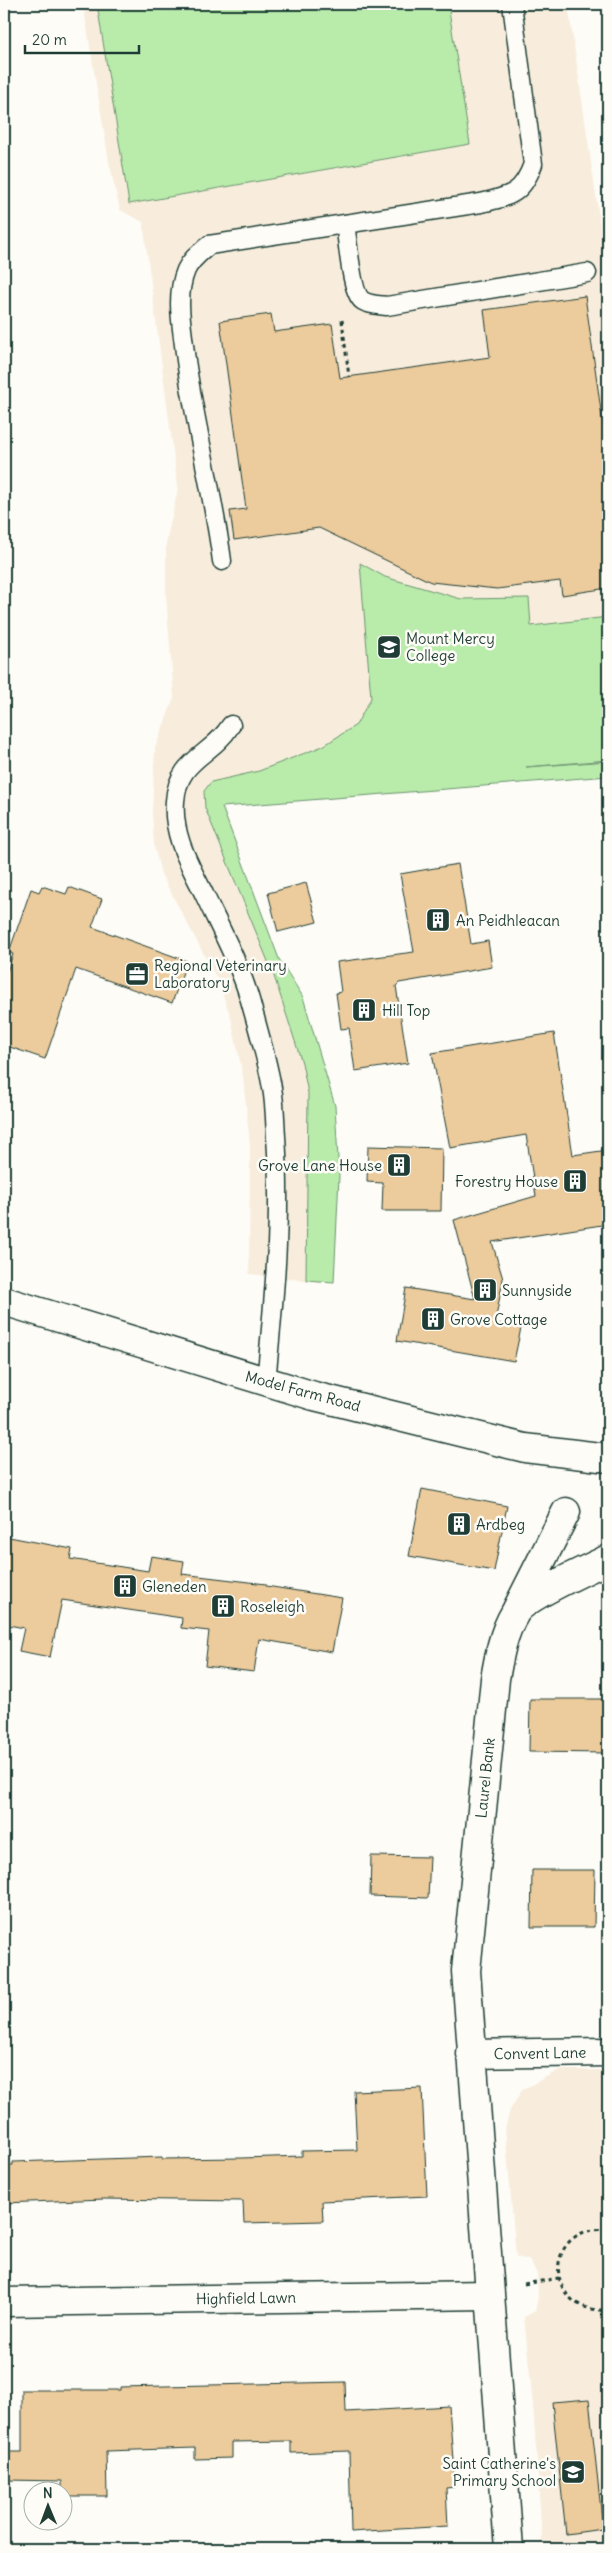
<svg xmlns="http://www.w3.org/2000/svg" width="612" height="2553" font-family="Delius,sans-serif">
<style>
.built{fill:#f8eddc}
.green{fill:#b9ebab;stroke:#6c9470}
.building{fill:#eccb9d;stroke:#1f3d34}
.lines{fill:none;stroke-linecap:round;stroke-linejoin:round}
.lane-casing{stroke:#1f3d34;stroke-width:21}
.street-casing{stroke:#1f3d34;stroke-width:31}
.secondary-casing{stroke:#1f3d34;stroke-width:31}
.path{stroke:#1f3d34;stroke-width:3;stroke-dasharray:4 4;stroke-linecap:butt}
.lane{stroke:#fdfcf7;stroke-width:18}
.street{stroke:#fdfcf7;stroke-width:28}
.secondary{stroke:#fdfcf7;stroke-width:28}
.labels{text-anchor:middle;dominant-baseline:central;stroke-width:5;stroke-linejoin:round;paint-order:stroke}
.poi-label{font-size:15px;fill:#1f3d34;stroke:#fdfcf7;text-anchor:start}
.street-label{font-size:15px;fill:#1f3d34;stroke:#fdfcf7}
</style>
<rect width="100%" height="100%" fill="#fdfcf7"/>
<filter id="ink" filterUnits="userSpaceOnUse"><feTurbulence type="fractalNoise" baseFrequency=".02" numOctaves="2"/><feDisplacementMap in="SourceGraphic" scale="10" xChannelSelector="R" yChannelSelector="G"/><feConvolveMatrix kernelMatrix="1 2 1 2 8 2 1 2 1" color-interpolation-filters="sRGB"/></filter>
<g filter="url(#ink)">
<g class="built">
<path d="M 83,4 L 568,4 L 608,278 L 608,761 L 204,791 L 205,808 L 274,976 L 302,1063 L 318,1138 L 322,1282 L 249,1274 L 250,1146 L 243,1076 L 231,1018 L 217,979 L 161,874 L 154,846 L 152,812 L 155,748 L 174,698 L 166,596 L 166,543 L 178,489 L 143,222 L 120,210 L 109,162 Z"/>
<path d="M 559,2070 L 608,2070 L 608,2549 L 543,2549 L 542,2539 L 533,2405 L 524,2317 L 535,2311 L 538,2297 L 537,2274 L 529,2260 L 516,2257 L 505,2129 L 510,2110 L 522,2090 Z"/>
</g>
<g class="green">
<path d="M 97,4 L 448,4 L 470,144 L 129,204 Z"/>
<path d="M 360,563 L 385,577 L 461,599 L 529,598 L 531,626 L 608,617 L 608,760 L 526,767 L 608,761 L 608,776 L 222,807 L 279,959 L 303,997 L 335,1106 L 339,1176 L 334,1282 L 306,1280 L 308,1093 L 302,1063 L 274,976 L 205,808 L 204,791 L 211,782 L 259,771 L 323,746 L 356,725 L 371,698 Z"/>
</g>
<g class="building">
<path d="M 585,296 L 608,461 L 608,588 L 562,595 L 560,581 L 497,589 L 431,582 L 319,528 L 234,540 L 230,511 L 246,509 L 220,321 L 271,314 L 274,332 L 332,324 L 340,378 L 490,357 L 484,310 Z"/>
<path d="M 458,864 L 471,944 L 488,941 L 492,967 L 399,983 L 396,986 L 408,1063 L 355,1071 L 349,1028 L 341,1029 L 336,993 L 341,992 L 337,962 L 414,952 L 400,874 Z"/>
<path d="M 306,883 L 317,922 L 278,932 L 268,893 Z"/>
<path d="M 42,886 L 66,894 L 69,887 L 102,899 L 92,927 L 187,961 L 172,1003 L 76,969 L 45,1059 L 4,1045 L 4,980 L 13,954 L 9,952 L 31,889 L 39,892 Z"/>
<path d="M 554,1033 L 573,1155 L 608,1150 L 608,1224 L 492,1242 L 503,1279 L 495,1323 L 521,1328 L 514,1361 L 397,1341 L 406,1288 L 475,1299 L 454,1220 L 536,1196 L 526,1135 L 450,1148 L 432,1053 Z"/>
<path d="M 368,1146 L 442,1148 L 441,1211 L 382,1211 L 383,1183 L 367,1182 Z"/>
<path d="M 422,1489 L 507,1506 L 494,1571 L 409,1556 Z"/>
<path d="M 4,1536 L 72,1549 L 70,1559 L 148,1571 L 151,1556 L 184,1561 L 182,1574 L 266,1584 L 266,1586 L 342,1598 L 332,1652 L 259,1639 L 254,1672 L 205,1666 L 209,1631 L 181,1628 L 182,1618 L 62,1600 L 50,1657 L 19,1651 L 24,1628 L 4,1624 Z"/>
<path d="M 530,1699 L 608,1699 L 608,1753 L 529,1752 Z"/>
<path d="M 371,1856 L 430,1857 L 428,1898 L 370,1896 Z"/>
<path d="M 532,1870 L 595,1870 L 594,1927 L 531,1927 Z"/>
<path d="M 422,2088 L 427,2196 L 322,2201 L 323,2221 L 244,2223 L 243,2201 L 104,2199 L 4,2203 L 4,2165 L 13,2165 L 13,2162 L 162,2157 L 162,2159 L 242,2158 L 302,2156 L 302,2151 L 357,2150 L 354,2091 Z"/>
<path d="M 345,2382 L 346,2412 L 449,2406 L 455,2487 L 446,2488 L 448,2526 L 351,2532 L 349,2451 L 291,2453 L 291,2441 L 232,2442 L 232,2458 L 195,2459 L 195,2448 L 106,2451 L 107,2496 L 62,2496 L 62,2481 L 6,2480 L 6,2452 L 22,2452 L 22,2390 L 120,2390 L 120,2387 Z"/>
<path d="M 589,2399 L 603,2529 L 566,2534 L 552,2402 Z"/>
</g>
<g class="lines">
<defs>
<g id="lane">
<path d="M 345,224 C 348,240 351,294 363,301 C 370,305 379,305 387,306 L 587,273"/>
<path d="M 222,561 C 213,491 194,423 185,353 C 182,326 175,296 186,270 C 191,259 200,253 209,245 L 481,203 C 511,196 522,194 533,164 L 512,4"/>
<path d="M 231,725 C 211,757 178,758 175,801 C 172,836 190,865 205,896 C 221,930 240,965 250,1000 C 258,1029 267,1059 272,1088 C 275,1104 275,1121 276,1137 C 282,1219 274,1300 266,1382"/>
</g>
<g id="street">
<path d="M 517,1609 L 566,1512"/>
<path d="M 471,2054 L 608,2052"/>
<path d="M 4,2302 L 489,2295"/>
<path d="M 509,2549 L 466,1971 L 495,1679 C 499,1656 503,1633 515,1613 C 525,1596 589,1569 608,1559"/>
</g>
<path id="secondary" d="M 4,1301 L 314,1396 L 525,1448 L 608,1458"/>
</defs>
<use href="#lane" class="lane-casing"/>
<use href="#street" class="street-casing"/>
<use href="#secondary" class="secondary-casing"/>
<g class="path">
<path d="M 342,320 L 349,377"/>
<path d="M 608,2230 C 544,2222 540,2314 608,2310"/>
<path d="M 524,2284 L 559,2278"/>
<path d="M 565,2549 L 568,2549"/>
</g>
<use href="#lane" class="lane"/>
<use href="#street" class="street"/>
<use href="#secondary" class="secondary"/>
</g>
</g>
<defs>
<symbol id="school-square" viewBox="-11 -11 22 22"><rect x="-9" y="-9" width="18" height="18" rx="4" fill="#1f3d34" stroke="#fdfcf7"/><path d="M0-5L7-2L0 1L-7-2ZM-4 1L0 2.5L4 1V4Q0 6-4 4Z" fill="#fff"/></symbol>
<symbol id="building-square" viewBox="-11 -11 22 22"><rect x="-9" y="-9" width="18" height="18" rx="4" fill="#1f3d34" stroke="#fdfcf7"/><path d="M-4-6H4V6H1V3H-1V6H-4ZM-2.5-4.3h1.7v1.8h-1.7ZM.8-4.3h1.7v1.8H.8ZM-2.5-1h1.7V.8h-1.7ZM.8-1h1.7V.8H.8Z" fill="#fff"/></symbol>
<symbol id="office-square" viewBox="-11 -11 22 22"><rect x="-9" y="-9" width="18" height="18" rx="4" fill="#1f3d34" stroke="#fdfcf7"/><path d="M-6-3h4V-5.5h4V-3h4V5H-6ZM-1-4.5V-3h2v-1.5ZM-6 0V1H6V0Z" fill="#fff"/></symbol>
</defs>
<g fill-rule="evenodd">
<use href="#school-square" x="375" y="633" width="28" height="28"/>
<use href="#building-square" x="424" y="906" width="28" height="28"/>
<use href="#office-square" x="123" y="960" width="28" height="28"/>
<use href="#building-square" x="350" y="996" width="28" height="28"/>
<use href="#building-square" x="385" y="1151" width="28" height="28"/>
<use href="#building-square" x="561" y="1167" width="28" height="28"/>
<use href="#building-square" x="471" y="1276" width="28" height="28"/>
<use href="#building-square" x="419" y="1305" width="28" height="28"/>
<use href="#building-square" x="445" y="1510" width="28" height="28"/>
<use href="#building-square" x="111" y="1572" width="28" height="28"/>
<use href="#building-square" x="209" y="1592" width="28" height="28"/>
<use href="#school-square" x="559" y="2458" width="28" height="28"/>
</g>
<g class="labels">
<g class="poi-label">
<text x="406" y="638">Mount Mercy<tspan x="406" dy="17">College</tspan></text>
<text x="456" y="920">An Peidhleacan</text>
<text x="154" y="965">Regional Veterinary<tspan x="154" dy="17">Laboratory</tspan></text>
<text x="382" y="1010">Hill Top</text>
<text x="382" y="1165" text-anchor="end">Grove Lane House</text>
<text x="558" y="1181" text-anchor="end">Forestry House</text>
<text x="502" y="1290">Sunnyside</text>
<text x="450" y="1319">Grove Cottage</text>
<text x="476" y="1524">Ardbeg</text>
<text x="142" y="1586">Gleneden</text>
<text x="240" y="1606">Roseleigh</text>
<text x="556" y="2463" text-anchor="end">Saint Catherine's<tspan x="556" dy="17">Primary School</tspan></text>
</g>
<g class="street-label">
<text transform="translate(303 1391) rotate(15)">Model Farm Road</text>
<text transform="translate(485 1778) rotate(-84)">Laurel Bank</text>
<text transform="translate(540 2053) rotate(-1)">Convent Lane</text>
<text transform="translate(246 2298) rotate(-1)">Highfield Lawn</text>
</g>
</g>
<rect width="612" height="2553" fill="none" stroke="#fdfcf7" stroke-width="20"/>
<rect x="10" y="10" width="592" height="2533" fill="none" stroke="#1f3d34" stroke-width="2" filter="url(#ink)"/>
<g transform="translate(48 2506) rotate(359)"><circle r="24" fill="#fdfcf7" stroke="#a4b0a9"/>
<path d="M0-4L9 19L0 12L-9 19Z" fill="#1f3d34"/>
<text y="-8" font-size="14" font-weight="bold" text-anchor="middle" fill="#1f3d34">N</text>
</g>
<path d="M25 45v8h114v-8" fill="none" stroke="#1f3d34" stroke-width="2.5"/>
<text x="32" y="45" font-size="15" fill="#1f3d34" stroke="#fdfcf7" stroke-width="4" paint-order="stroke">20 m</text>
</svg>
